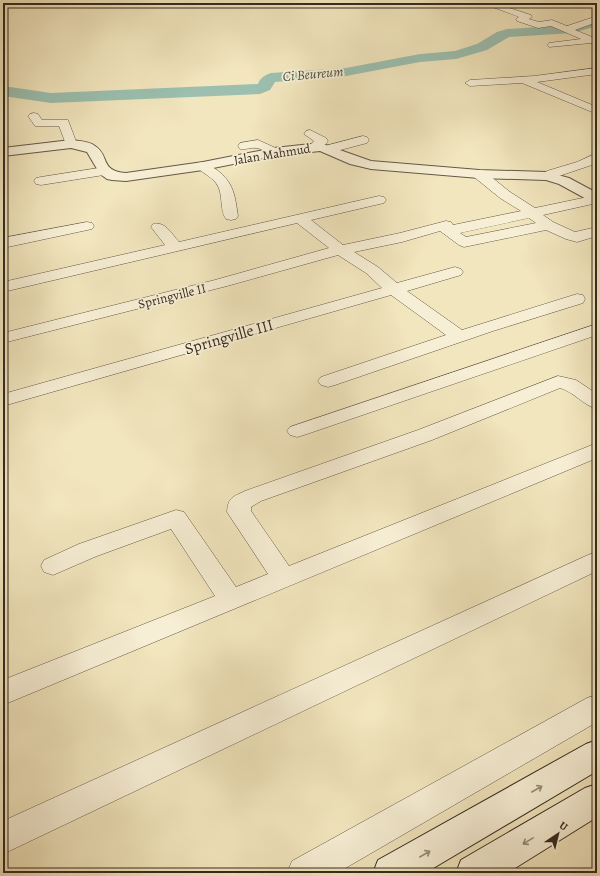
<svg xmlns="http://www.w3.org/2000/svg" width="600" height="876" font-family="Alegreya,serif">
<style>
.lines{fill:none;stroke-linecap:round;stroke-linejoin:round}
.river{fill:#9bc0b0;fill-rule:evenodd}
.minor-casing{stroke:#645948;stroke-width:1}
.tertiary-casing{stroke:#645948;stroke-width:2}
.secondary-casing{stroke:#352a20;stroke-width:2}
.minor{fill:#f7efd5;fill-rule:evenodd}
.tertiary{fill:#f7efd5;fill-rule:evenodd}
.secondary{fill:#f7efd5;fill-rule:evenodd}
.oneway{stroke:#968c7a}
.labels{text-anchor:middle;dominant-baseline:central;stroke-width:3.5;stroke-linejoin:round;paint-order:stroke}
.far-street-label{font-size:13px;fill:#352a20;stroke:#f7efd5}
.far-water-label{font-size:14px;font-style:italic;fill:#4e5044;stroke:#f7efd5}
.street-label{font-size:16px;fill:#352a20;stroke:#f7efd5}
</style>
<rect width="100%" height="100%" fill="#f2e6be"/>
<filter id="stains"><feTurbulence type="fractalNoise" baseFrequency=".005" numOctaves="4"/><feColorMatrix values="0 0 0 0 .2 0 0 0 0 .09 0 0 0 0 .02 0 0 0 .5 -.17"/></filter>
<radialGradient id="worn" r=".72"><stop offset=".6" stop-color="#630" stop-opacity="0"/><stop offset="1" stop-color="#630" stop-opacity=".3"/></radialGradient>
<g class="lines">
<path class="river" d="M 597,18 L 597,26 L 573,33 L 509,37 L 487,50 L 456,59 L 420,62 L 346,76 L 275,82 L 270,90 L 260,94 L 51,103 L 3,96 L 3,86 L 51,93 L 258,84 C 260,78 265,75 271,73 L 346,68 L 420,54 L 455,51 L 477,44 L 497,32 L 507,29 L 572,25 Z"/>
<defs>
<g id="minor">
<path d="M 482,3 L 494,3 L 531,15 L 532,17 L 529,19 L 539,22 L 552,20 L 567,26 L 597,16 L 597,22 L 575,30 L 597,39 L 597,45 L 591,43 L 549,47 L 547,45 L 549,43 L 581,39 L 551,26 L 538,28 L 517,21 L 516,19 L 519,17 Z"/>
<path d="M 597,68 L 597,74 L 537,82 L 597,107 L 597,114 L 522,83 L 470,86 L 465,83 L 470,80 L 534,76 Z"/>
<path d="M 34,113 L 38,114 L 42,120 L 68,120 L 77,144 L 75,147 L 67,147 L 59,126 L 35,126 L 28,116 L 30,114 Z"/>
<path d="M 310,130 L 326,138 L 328,141 C 324,147 317,151 310,150 L 308,147 L 314,141 L 304,134 L 306,131 Z"/>
<path d="M 363,136 L 367,137 L 369,140 L 367,143 L 329,153 L 325,152 L 323,149 L 325,146 Z"/>
<path d="M 258,140 L 278,149 L 280,152 L 278,155 C 269,157 265,149 256,148 C 251,147 246,150 240,149 L 238,146 L 240,143 Z"/>
<path d="M 597,153 L 597,162 L 592,165 L 547,180 L 542,179 L 540,176 L 547,171 L 577,162 Z"/>
<path d="M 203,162 C 209,164 212,167 217,170 C 234,183 235,196 238,216 L 236,219 L 231,220 L 226,219 C 219,209 224,194 216,183 C 211,176 201,173 197,166 L 198,163 Z"/>
<path d="M 105,167 L 110,168 L 112,171 L 110,174 L 41,185 L 36,184 L 34,181 L 36,178 L 41,177 Z"/>
<path d="M 479,170 L 484,171 L 510,192 L 535,208 L 597,195 L 597,203 L 543,215 L 553,222 L 575,232 L 597,227 L 597,236 L 577,242 L 566,239 L 546,230 L 464,247 L 459,245 L 440,231 L 402,242 L 354,252 L 378,267 L 397,283 L 455,267 L 461,269 L 463,272 L 461,275 L 407,291 L 462,330 L 577,294 L 583,295 L 585,299 L 583,303 L 493,331 L 335,385 L 328,387 L 321,385 L 318,381 L 321,377 L 446,335 L 391,295 L 3,406 L 3,394 L 382,288 L 366,273 L 338,255 L 227,286 L 3,343 L 3,333 L 215,280 L 329,248 L 297,223 L 3,292 L 3,282 L 165,245 L 151,227 L 153,224 C 165,221 171,233 179,242 L 379,196 L 384,197 L 386,200 L 384,203 L 311,220 L 343,245 L 400,233 L 446,221 L 451,222 L 453,225 L 521,211 L 500,198 L 474,177 L 472,174 L 474,171 ZM 529,218 L 536,223 L 466,237 L 460,233 Z"/>
<path d="M 87,222 L 92,223 L 94,226 L 92,229 L 3,248 L 3,238 Z"/>
<path d="M 597,324 L 597,335 L 304,435 L 297,437 L 290,435 L 287,431 L 290,427 Z"/>
<path d="M 558,376 L 576,380 L 597,394 L 597,409 C 583,405 574,392 560,388 L 432,440 L 261,501 L 251,507 L 251,511 L 289,566 L 597,443 L 597,458 L 3,705 L 3,680 L 215,596 L 171,529 L 97,556 L 53,575 L 44,572 L 41,566 L 44,560 L 79,544 L 176,510 L 184,512 L 236,587 L 268,574 L 227,512 C 228,497 233,497 245,491 L 418,430 Z"/>
<path d="M 597,552 L 597,571 L 3,854 L 3,821 L 588,555 Z"/>
<path d="M 597,695 L 597,722 L 337,873 L 287,873 L 292,861 L 587,698 Z"/>
</g>
<path id="tertiary" d="M 71,140 C 79,141 89,141 95,146 C 110,155 99,171 126,173 L 203,162 L 274,148 L 320,143 L 371,161 L 479,170 L 547,172 L 569,178 L 597,193 L 597,203 L 592,202 L 559,184 L 546,180 L 479,178 L 371,169 L 350,164 L 320,151 L 274,156 L 203,170 L 126,181 L 112,180 L 107,179 L 100,174 L 87,152 L 71,148 L 3,156 L 3,148 Z"/>
<g id="secondary">
<path d="M 597,740 L 597,771 L 425,873 L 373,873 L 378,860 L 586,744 Z"/>
<path d="M 597,784 L 597,817 L 507,873 L 456,873 L 461,860 L 585,788 Z"/>
</g>
</defs>
<use href="#minor" class="minor-casing"/>
<use href="#tertiary" class="tertiary-casing"/>
<use href="#secondary" class="secondary-casing"/>
<use href="#minor" class="minor"/>
<use href="#tertiary" class="tertiary"/>
<use href="#secondary" class="secondary"/>
</g>
<defs><path id="oneway-shaft" d="M-6 0H5M1.5-3L5.5 0L1.5 3" fill="none" stroke-width="1.6" stroke-linecap="round" stroke-linejoin="round"/></defs>
<g class="oneway">
<use href="#oneway-shaft" transform="translate(537 789) rotate(-30)"/>
<use href="#oneway-shaft" transform="translate(528 841) rotate(149)"/>
<use href="#oneway-shaft" transform="translate(425 854) rotate(-30)"/>
</g>
<g class="labels">
<g class="far-street-label">
<text transform="translate(272 154) rotate(-9)">Jalan Mahmud</text>
<text transform="translate(172 296) rotate(-14)">Springville II</text>
</g>
<g class="far-water-label">
<text transform="translate(313 74) rotate(-5)">Ci Beureum</text>
</g>
<g class="street-label">
<text transform="translate(229 337) rotate(-16)">Springville III</text>
</g>
</g>
<rect width="600" height="876" fill="none" stroke="#f2e6be" stroke-width="16"/>
<rect x="4" y="4" width="592" height="868" fill="none" stroke="#352a20" stroke-width="2"/>
<rect x="8" y="8" width="584" height="860" fill="none" stroke="#352a20"/>
<g transform="translate(558 834) rotate(35)" stroke="#f7efd5" stroke-width="3" paint-order="stroke">
<path d="M0-3L7 15L0 10L-7 15Z" fill="#352a20"/>
<text y="-6" font-size="11" font-weight="bold" text-anchor="middle" fill="#352a20">U</text>
</g>
<rect width="100%" height="100%" filter="url(#stains)"/>
<rect width="100%" height="100%" fill="url(#worn)"/>
</svg>
